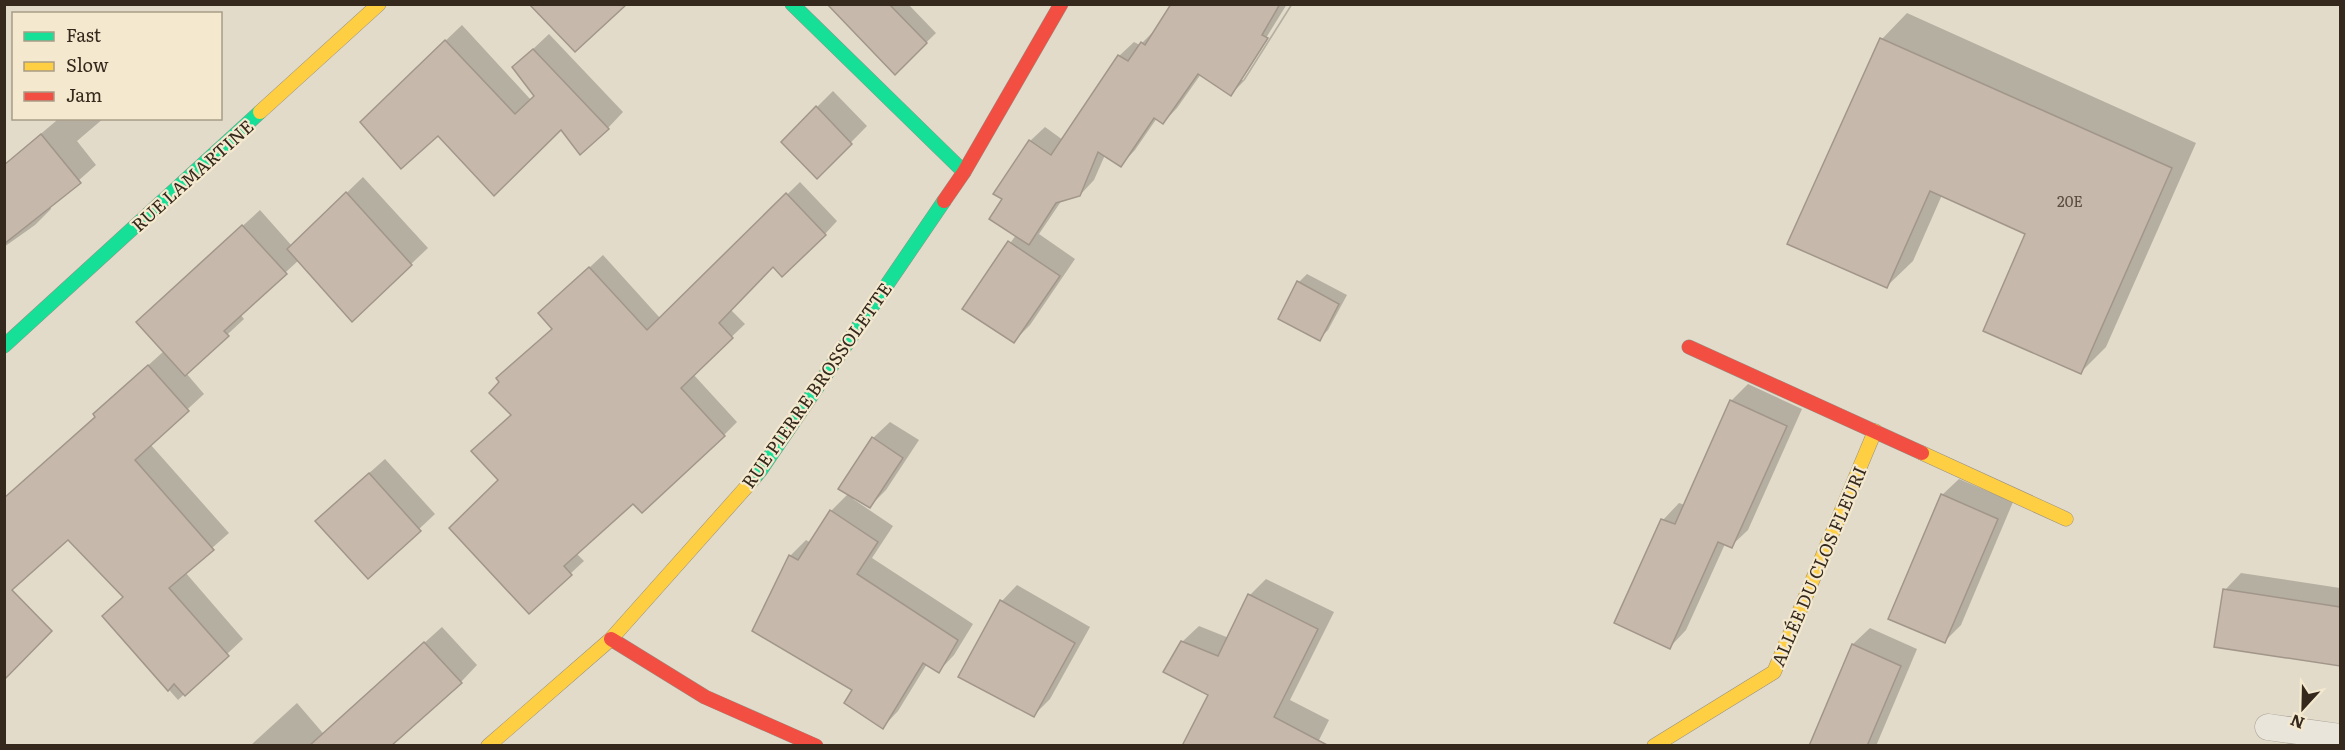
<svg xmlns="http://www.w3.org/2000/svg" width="2345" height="750" font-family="Literata,serif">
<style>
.shadow{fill:#0003}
.building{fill:#c6b9ab;stroke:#a2968a;stroke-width:1.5}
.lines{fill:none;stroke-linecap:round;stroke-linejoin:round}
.lane-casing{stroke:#a7a094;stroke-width:27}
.fast-casing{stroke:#978f83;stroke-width:15}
.slow-casing{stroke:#978f83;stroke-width:15}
.jam-casing{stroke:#978f83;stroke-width:15}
.lane{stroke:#eae5db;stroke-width:26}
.fast{stroke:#16e098;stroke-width:14}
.slow{stroke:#ffcf43;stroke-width:14}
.jam{stroke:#f24e42;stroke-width:14}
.labels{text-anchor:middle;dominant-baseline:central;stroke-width:4.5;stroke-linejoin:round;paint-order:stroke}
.number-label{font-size:15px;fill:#594c40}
.street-label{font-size:18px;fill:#35281c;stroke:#f4e9ce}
</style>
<rect width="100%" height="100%" fill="#e2dbca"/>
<g class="shadow">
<path d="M 829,4 L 908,4 L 936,33 L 895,73 Z"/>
<path d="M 1208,4 L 1287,4 L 1240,80 L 1243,80 L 1291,4 L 1293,4 L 1245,80 L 1231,94 L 1201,74 L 1177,108 L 1163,123 L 1157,118 L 1135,150 L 1121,165 L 1105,155 L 1094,180 L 1080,195 L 1062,200 L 1039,234 L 1075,259 L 1030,325 L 1014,341 L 964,308 L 1016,235 L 1004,199 L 1030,141 L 1045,127 L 1063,140 L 1119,56 L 1134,42 L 1140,45 L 1156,29 Z"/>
<path d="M 1907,13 L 2196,143 L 2106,347 L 2081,372 L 2027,233 L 1942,195 L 1913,261 L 1887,286 L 1882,39 Z"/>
<path d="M 462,25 L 531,100 L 536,95 L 514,67 L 549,34 L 623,112 L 608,128 L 438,134 L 377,106 Z"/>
<path d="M 833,91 L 867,126 L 817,177 L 817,107 Z"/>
<path d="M 54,118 L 104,118 L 77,141 L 96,165 L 50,206 L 51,209 L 35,225 L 4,247 L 4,165 L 56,121 Z"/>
<path d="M 363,177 L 428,248 L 411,264 L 299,260 L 240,314 L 244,319 L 186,373 L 204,394 L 150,444 L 229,533 L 185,572 L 243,639 L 178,700 L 104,616 L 124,596 L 97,416 L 111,399 L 164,351 L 155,306 L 260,210 L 292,246 Z"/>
<path d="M 800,182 L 837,221 L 825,234 L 773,265 L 730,309 L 745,324 L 693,374 L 737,422 L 724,435 L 634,502 L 576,553 L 584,561 L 529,612 L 500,480 L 512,414 L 554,328 L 553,301 L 603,255 L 660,318 Z"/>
<path d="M 1307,274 L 1347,295 L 1328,330 L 1319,339 L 1299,282 Z"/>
<path d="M 1748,384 L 1802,409 L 1748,530 L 1731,546 L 1725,544 L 1686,630 L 1670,647 L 1616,622 L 1663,520 L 1679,503 L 1685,505 L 1732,400 Z"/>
<path d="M 890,422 L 919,440 L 886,490 L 870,506 L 854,497 L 853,499 L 893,526 L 872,558 L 973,624 L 954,655 L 939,671 L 927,664 L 898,711 L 883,727 L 854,690 L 754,630 L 790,556 L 806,540 L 811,543 L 831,511 L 849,493 L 873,438 Z"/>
<path d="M 385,459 L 435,514 L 368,577 L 332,506 Z"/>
<path d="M 1959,479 L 2013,502 L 1961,625 L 1945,641 L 1942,495 Z"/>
<path d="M 2241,573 L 2340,588 L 2340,665 L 2216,646 L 2225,590 Z"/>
<path d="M 1266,579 L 1334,612 L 1290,700 L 1329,720 L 1316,746 L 1210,694 L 1182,642 L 1199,626 L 1229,638 L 1250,595 Z"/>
<path d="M 1017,585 L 1090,627 L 1050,699 L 1034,715 L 1002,601 Z"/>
<path d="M 442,627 L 477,665 L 461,682 L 373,689 Z"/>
<path d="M 1870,628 L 1917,649 L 1876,746 L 1810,746 L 1853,644 Z"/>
<path d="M 297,703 L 334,746 L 250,746 L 251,745 Z"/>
</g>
<g class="building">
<path d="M 529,4 L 627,4 L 575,52 Z"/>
<path d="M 827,4 L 889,4 L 927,43 L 895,75 Z"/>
<path d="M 1171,4 L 1280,4 L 1262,35 L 1268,38 L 1231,96 L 1198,74 L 1163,124 L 1154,118 L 1121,167 L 1098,152 L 1080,196 L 1056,203 L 1029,245 L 989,219 L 1002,199 L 993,194 L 1029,140 L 1051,155 L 1118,55 L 1128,61 L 1141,42 L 1145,45 Z"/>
<path d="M 1880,38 L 2172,168 L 2081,374 L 1983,331 L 2025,234 L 1930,191 L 1887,288 L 1787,244 Z"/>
<path d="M 445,40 L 515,114 L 534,96 L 512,67 L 533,49 L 609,129 L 580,155 L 561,130 L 494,196 L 438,136 L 401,169 L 360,122 Z"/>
<path d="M 816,106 L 852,144 L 817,179 L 781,142 Z"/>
<path d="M 41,134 L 81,183 L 4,244 L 4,165 Z"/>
<path d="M 346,192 L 412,265 L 352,322 L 287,249 Z"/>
<path d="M 786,193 L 826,235 L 782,277 L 773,267 L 719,323 L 733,338 L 681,388 L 725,436 L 642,513 L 633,504 L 564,566 L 572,575 L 529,614 L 449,528 L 498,480 L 471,451 L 511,415 L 489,393 L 499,382 L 496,378 L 552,329 L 538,313 L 589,267 L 647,330 Z"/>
<path d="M 242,225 L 287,274 L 224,331 L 229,336 L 185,376 L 136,322 Z"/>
<path d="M 1008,241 L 1060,276 L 1014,343 L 962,309 Z"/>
<path d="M 1297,281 L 1339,304 L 1320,341 L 1278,319 Z"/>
<path d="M 148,365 L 189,411 L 135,460 L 214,550 L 169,588 L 229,656 L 185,696 L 174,684 L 168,691 L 102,616 L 123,597 L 68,540 L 12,590 L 52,631 L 4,680 L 4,498 L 95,417 L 93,414 Z"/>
<path d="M 1730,400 L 1787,426 L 1732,548 L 1718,542 L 1670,649 L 1614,623 L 1661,519 L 1675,524 Z"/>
<path d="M 872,437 L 903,458 L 870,508 L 838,489 Z"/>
<path d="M 369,473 L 421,531 L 368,579 L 315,521 Z"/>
<path d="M 1941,494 L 1998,519 L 1945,643 L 1888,619 Z"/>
<path d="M 830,510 L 878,542 L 857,574 L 958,640 L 939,673 L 923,663 L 883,729 L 844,703 L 852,690 L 752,631 L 789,555 L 798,560 Z"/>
<path d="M 2223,589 L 2340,607 L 2340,666 L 2214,647 Z"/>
<path d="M 1248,594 L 1318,629 L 1274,717 L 1329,746 L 1182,746 L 1208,695 L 1163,672 L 1181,641 L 1218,656 Z"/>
<path d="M 1000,600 L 1075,643 L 1034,717 L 958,677 Z"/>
<path d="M 424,642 L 462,683 L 391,746 L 309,746 Z"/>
<path d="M 1852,644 L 1901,666 L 1867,746 L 1809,746 Z"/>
</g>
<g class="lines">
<defs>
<path id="lane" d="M 2268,727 L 2340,737"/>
<g id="fast">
<path d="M 792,4 L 964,172"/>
<path d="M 4,346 L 260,112"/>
<path d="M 749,484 L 760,471 L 944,201"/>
</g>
<g id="slow">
<path d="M 260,112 L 379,4"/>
<path d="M 1922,453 L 2066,519"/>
<path d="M 488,746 L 611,639 L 749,484"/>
<path d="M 1654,746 L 1774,672 L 1875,431"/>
</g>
<g id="jam">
<path d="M 944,201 L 964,172 L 1061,4"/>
<path d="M 1689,347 L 1922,453"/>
<path d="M 611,639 L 705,697 L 816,746"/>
</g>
</defs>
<use href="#lane" class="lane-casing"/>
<use href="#fast" class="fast-casing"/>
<use href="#slow" class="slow-casing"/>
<use href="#jam" class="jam-casing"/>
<use href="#lane" class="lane"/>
<use href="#fast" class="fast"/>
<use href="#slow" class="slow"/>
<use href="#jam" class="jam"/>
</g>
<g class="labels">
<g class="number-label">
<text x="2070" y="200">20E</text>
</g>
<g class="street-label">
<text transform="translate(192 175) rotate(-42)">RUE LAMARTINE</text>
<text transform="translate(816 385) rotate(-55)">RUE PIERRE BROSSOLETTE</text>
<text transform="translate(1818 566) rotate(-67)">ALLÉE DU CLOS FLEURI</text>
</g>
</g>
<rect width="2345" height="750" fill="none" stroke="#35281c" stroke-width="12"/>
<rect x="12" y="12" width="210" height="108" fill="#f4e9ce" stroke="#a89c87" stroke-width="1.5"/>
<rect x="24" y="32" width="30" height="9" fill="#16e098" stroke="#a89c87" stroke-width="1.5"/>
<text x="66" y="42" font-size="18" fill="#35281c">Fast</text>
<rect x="24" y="62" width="30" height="9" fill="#ffcf43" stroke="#a89c87" stroke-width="1.5"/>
<text x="66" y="72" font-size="18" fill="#35281c">Slow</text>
<rect x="24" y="92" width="30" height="9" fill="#f24e42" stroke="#a89c87" stroke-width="1.5"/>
<text x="66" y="102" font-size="18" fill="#35281c">Jam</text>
<g transform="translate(2303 708) rotate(202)" stroke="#f4e9ce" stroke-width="4.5" paint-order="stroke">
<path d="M0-4.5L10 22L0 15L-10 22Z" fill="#35281c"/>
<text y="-9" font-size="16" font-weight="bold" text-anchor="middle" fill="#35281c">N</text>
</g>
</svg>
